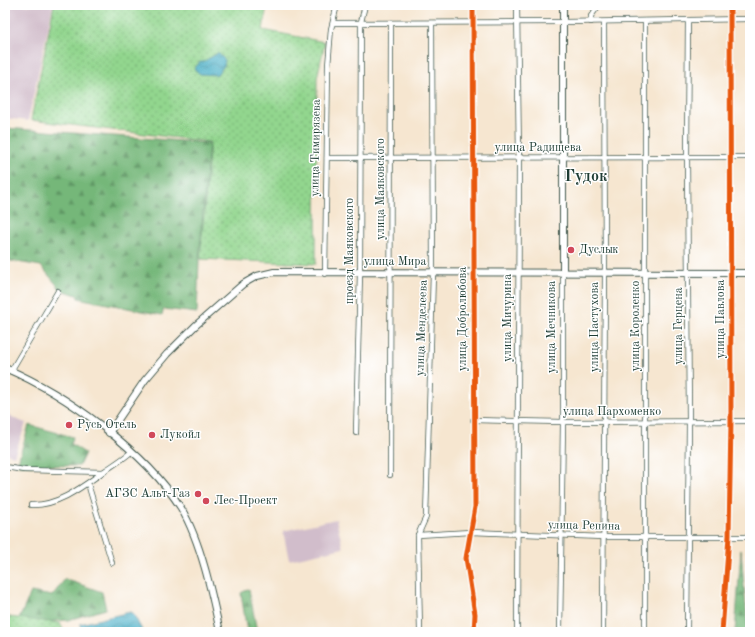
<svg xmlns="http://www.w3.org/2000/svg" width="755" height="637" font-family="'Old Standard TT',serif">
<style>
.industrial{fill:#d1bdcb}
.forest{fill:url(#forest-firs);stroke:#4a7a56}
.garden{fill:url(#garden-dots);stroke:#588a61}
.water{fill:url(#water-waves);stroke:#33767d}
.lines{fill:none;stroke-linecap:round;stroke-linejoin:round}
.minor-casing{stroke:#3f564b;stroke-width:6}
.secondary-casing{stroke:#3f564b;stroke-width:8}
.minor{stroke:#fff;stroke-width:4.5}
.secondary{stroke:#fff;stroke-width:6}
.cycleway-casing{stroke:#fff;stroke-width:8}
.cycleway{stroke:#e8590c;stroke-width:5}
.poi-dot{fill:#d1495b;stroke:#fff;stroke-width:1.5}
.labels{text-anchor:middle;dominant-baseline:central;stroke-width:3;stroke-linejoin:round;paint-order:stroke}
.street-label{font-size:12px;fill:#1f3d34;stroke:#fff}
.poi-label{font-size:12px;fill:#1f3d34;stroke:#fff;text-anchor:start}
.district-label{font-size:16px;font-weight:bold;fill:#1f3d34;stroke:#fff}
</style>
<defs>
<pattern id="forest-firs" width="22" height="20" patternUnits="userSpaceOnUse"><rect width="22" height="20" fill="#75b779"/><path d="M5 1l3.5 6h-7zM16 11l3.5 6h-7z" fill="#5f9664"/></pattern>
<pattern id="garden-dots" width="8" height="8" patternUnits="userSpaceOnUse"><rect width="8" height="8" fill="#92d68e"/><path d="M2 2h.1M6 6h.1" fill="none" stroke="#77af75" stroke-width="1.8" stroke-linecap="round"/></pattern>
<pattern id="water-waves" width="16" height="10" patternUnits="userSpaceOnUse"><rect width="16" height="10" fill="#47aec6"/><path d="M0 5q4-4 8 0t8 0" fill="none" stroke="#3b8fa2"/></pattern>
</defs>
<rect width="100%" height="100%" fill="#fff"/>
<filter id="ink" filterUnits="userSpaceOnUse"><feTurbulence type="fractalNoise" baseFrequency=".025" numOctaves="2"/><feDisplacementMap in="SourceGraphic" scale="8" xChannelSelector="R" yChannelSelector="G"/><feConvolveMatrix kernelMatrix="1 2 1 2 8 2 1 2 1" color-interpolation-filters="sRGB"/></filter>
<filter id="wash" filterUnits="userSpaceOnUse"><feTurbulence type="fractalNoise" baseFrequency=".012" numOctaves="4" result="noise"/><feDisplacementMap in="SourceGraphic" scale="16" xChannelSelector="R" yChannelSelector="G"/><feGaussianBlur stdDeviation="0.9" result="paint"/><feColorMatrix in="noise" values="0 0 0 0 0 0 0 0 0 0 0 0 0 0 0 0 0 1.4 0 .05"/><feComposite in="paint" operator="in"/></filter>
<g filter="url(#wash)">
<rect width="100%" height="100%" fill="#f6e6d0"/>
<g class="industrial">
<path d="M 5,5 L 53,5 L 28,121 L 5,118 Z"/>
<path d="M 5,411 L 15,419 L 26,423 L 14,456 L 5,453 Z"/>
<path d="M 336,519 L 343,548 L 289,560 L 283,531 Z"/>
</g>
<g class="forest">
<path d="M 5,128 L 209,143 L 199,261 L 197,313 L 164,309 L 162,315 L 78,298 L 77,295 L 61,290 L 41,266 L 5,260 Z"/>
<path d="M 29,425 L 73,437 L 71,444 L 85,453 L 79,466 L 17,465 Z"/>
<path d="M 741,550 L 748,632 L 735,632 Z"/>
<path d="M 65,579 L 102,592 L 106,609 L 68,620 L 17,624 L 31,592 L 52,596 Z"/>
<path d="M 249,589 L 257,632 L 247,632 L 241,593 Z"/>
</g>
<g class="garden">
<path d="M 54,5 L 267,5 L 263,30 L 325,42 L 317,78 L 316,264 L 200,259 L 210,142 L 31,120 Z"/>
<path d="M 5,612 L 9,617 L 60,623 L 64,632 L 5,632 Z"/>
</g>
<g class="water">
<path d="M 218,53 L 225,60 L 224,66 L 216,75 L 200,74 L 194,69 L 200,62 L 203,62 Z"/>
<path d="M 130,612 L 133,613 L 143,632 L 81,632 L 80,624 Z"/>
</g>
</g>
<g filter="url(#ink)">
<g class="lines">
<defs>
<g id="minor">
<path d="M 473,5 L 475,507 L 466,558 L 475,614 L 474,632"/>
<path d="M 517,5 L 519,158 L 517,632"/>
<path d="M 645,21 L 645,632"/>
<path d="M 591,22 L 591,16 L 599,5"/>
<path d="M 334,23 L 564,22 L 750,19"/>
<path d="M 327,158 L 750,157"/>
<path d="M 325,274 L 328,66 L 331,29 L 337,5"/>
<path d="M 11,371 L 58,291"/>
<path d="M 473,420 L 563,422 L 750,421"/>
<path d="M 356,433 L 360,273 L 361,22 L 365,5"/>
<path d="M 5,467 L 24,470 L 104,472"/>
<path d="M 390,475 L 391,23"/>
<path d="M 88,484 L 112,563"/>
<path d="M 31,505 C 58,506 82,487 103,472 C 113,465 122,460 131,452"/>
<path d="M 418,535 L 471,532 L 604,537 L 750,537"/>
<path d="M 420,632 L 418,535 L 426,517 L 433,273 L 432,23"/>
<path d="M 486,632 L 599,632"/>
<path d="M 560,632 L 563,422 L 563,272"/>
<path d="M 603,632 L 605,272 L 604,22"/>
<path d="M 687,632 L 689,422 L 687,156 L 688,20"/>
<path d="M 722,632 L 729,536 L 731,421 L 730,5"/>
</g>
<g id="secondary">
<path d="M 563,272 L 563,5"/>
<path d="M 5,368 C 66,394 146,452 181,508 C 201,542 212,594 220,632"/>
<path d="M 109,433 L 145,380 L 167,354 L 195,326 L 243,284 L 257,276 L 274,272 L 750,273"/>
</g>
</defs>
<use href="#minor" class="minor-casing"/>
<use href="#secondary" class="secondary-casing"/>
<use href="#minor" class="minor"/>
<use href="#secondary" class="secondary"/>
<defs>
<g id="cycleway">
<path d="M 473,5 L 475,507 L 466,558 L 475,614 L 474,632"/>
<path d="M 722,632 L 729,536 L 731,421 L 730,5"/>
</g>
</defs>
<use href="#cycleway" class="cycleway-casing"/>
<use href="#cycleway" class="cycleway"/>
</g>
</g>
<g class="poi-dot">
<circle cx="571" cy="250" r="4"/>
<circle cx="69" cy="425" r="4"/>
<circle cx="152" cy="435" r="4"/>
<circle cx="198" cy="494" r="4"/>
<circle cx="206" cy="501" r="4"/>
</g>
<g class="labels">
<g class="street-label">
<text transform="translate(316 148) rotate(-89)">улица Тимирязева</text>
<text x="538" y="148">улица Радищева</text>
<text transform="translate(381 189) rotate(-90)">улица Маяковского</text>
<text transform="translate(350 251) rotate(-90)">проезд Маяковского</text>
<text x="395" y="262">улица Мира</text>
<text transform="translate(508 318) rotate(-90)">улица Мичурина</text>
<text transform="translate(463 319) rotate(-90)">улица Добролюбова</text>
<text transform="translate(721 319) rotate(-90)">улица Павлова</text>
<text transform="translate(636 326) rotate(-90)">улица Короленко</text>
<text transform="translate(679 326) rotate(-90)">улица Герцена</text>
<text transform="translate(552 327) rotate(-90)">улица Мечникова</text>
<text transform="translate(595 327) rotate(-90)">улица Пастухова</text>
<text transform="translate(422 328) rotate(-88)">улица Менделеева</text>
<text x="612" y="412">улица Пархоменко</text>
<text transform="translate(584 526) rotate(1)">улица Репина</text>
</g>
<g class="poi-label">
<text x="579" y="250">Дуслык</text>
<text x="77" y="425">Русь Отель</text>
<text x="160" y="435">Лукойл</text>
<text x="190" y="494" text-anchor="end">АГЗС Альт-Газ</text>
<text x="214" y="501">Лес-Проект</text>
</g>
<g class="district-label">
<text x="586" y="177">Гудок</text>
</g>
</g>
<rect width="755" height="637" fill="none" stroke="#fff" stroke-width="20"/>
</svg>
